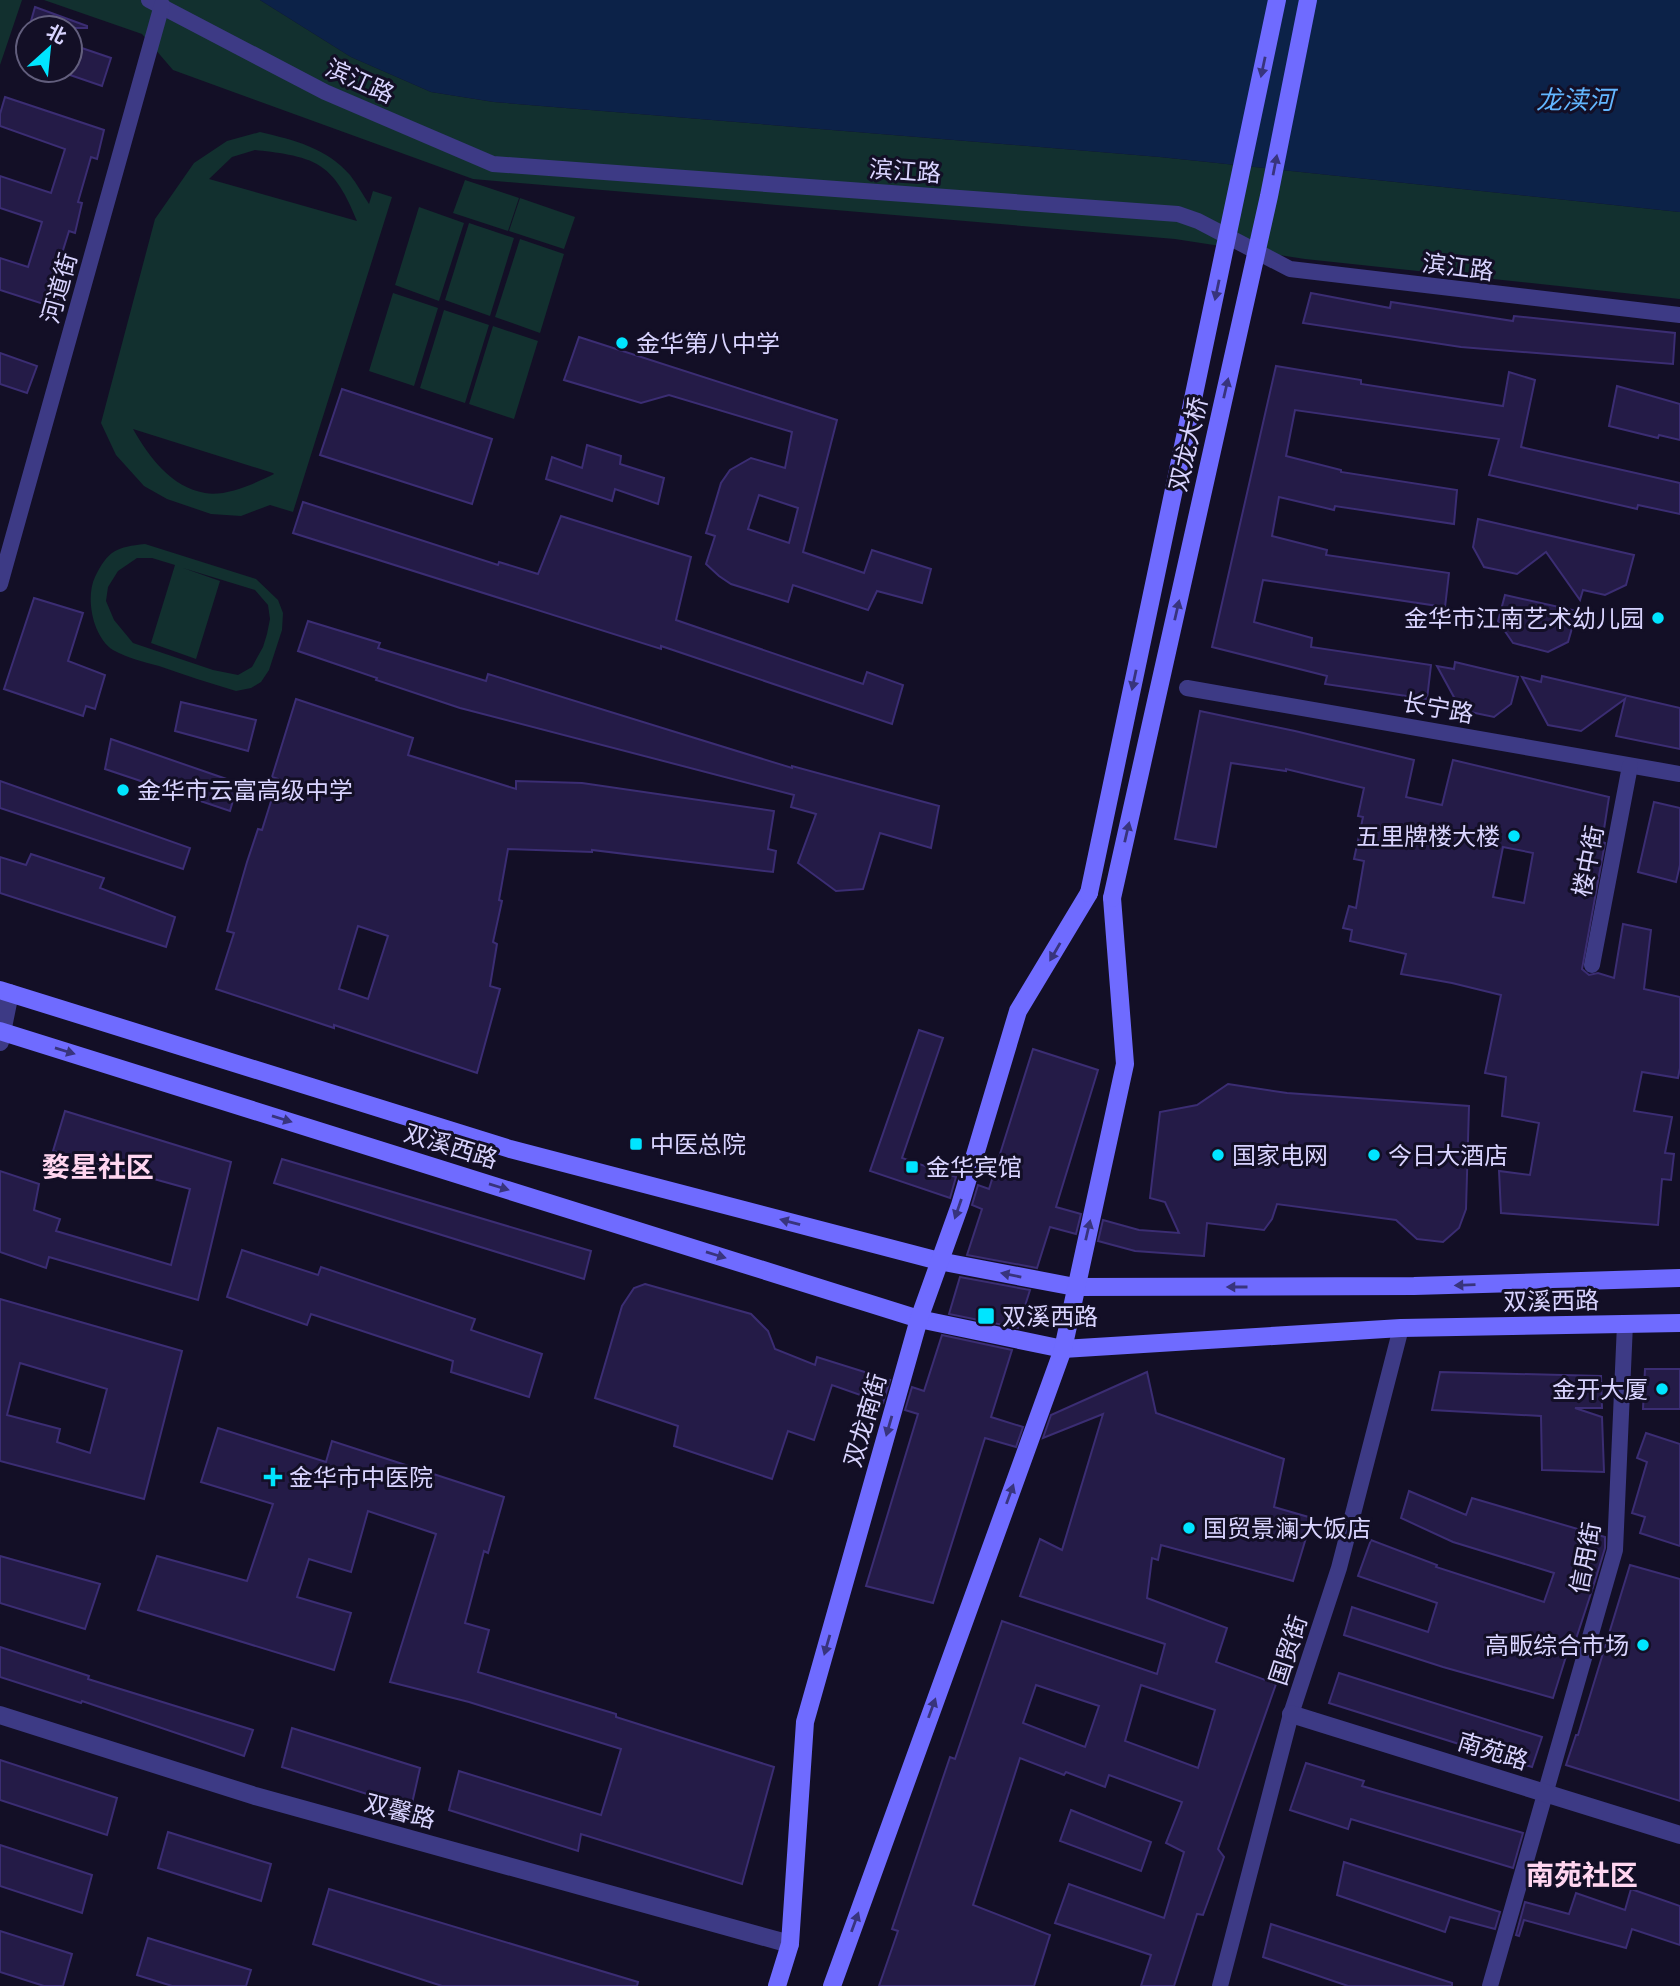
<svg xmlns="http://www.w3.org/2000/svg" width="1680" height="1986" font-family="Raleway,'Noto Sans SC',sans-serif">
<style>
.green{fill:#12302f;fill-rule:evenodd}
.water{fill:#0c2248}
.building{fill:#241b47;stroke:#3b2d73;stroke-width:2;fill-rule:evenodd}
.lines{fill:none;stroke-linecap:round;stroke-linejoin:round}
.minor{stroke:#3d3a85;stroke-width:16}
.tertiary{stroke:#3d3a85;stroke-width:18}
.secondary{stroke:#6f6bff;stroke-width:18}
.secondary-bridge{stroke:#6f6bff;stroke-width:18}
.oneway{fill:#38347d}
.poi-dot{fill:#00e5ff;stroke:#130f26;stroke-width:2.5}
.labels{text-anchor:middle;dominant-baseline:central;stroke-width:6;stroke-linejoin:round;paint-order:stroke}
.street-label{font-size:24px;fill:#d9d4ff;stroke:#130f26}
.poi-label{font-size:24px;fill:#d9d4ff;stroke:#130f26;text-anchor:start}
.water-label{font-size:26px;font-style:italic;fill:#62b6ff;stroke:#130f26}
.quarter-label{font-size:28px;font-weight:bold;fill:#ffd6f0;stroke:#130f26}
</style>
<rect width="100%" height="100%" fill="#130f26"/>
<g class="green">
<path d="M 0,0 L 22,0 L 0,65 Z"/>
<path d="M 44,0 L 260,0 L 351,57 L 431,92 L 494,102 L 1160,157 L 1680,212 L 1680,299 L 1305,259 L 1175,239 L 473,179 L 173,70 L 142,34 Z"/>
<path d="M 260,132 C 294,140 327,148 350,175 C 357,184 363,195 369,204 L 373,191 L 392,197 L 293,512 L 270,505 L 241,516 L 211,514 L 167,499 L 144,486 L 116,455 L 101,423 L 155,219 L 194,163 L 227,141 ZM 255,150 C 274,152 304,155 320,166 C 339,178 349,202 357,221 L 209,179 L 232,157 ZM 133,429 L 273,473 L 274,474 C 256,483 225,497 205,493 C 171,487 149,457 133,429 Z"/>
<path d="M 465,180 L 519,198 L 508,231 L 453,213 Z"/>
<path d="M 520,198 L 575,217 L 564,249 L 509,231 Z"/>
<path d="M 419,207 L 464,223 L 439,301 L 395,285 Z"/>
<path d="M 469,223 L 514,238 L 490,316 L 445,300 Z"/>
<path d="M 520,239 L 564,254 L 540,333 L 495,317 Z"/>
<path d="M 393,293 L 438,308 L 414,386 L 369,371 Z"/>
<path d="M 444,310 L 489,325 L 465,403 L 420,388 Z"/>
<path d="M 493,326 L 538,341 L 514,419 L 469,404 Z"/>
<path d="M 145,544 L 256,579 L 278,600 L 283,613 L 282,630 L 269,670 L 261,682 L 251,688 L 236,691 C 210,683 184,675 159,666 C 144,662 127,658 113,650 C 93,637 85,598 95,577 C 108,550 117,547 145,544 ZM 137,558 L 152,558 L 175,565 L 151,643 L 196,659 L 220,581 L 183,568 L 255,590 L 268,605 L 270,619 L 267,634 L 263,647 L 252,667 L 238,675 L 213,670 L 133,643 L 114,620 L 106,601 L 108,587 L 118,571 Z"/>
</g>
<path class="water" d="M 260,0 L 1680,0 L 1680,212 L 1160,157 L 494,102 L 431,92 L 351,57 Z"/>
<g class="building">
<path d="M 35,7 L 87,26 L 87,28 L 29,28 Z"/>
<path d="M 70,44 L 111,58 L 102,86 L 70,75 Z"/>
<path d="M 5,97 L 104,130 L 97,159 L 91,157 L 78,202 L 82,203 L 75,233 L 69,231 L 55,276 L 63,279 L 56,308 L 0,290 L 0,258 L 28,267 L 42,222 L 0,208 L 0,176 L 51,193 L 65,149 L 0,126 L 0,114 Z"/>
<path d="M 1311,293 L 1390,308 L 1391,302 L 1513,321 L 1514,316 L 1675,333 L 1673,364 L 1461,347 L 1303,323 Z"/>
<path d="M 579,337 L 837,420 L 803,552 L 864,573 L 872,550 L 931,569 L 922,603 L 877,591 L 868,610 L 793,585 L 788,602 L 731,584 L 719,576 L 706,564 L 715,536 L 706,533 L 721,483 L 730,470 L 751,458 L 785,468 L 792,432 L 669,395 L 641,403 L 564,380 ZM 759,495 L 798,508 L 789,543 L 748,529 Z"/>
<path d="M 0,353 L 37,366 L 27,393 L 0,384 Z"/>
<path d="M 1276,366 L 1361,380 L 1361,384 L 1503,406 L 1509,372 L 1535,380 L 1521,447 L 1680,483 L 1680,514 L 1638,505 L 1637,509 L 1489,475 L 1499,439 L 1295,410 L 1286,456 L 1341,470 L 1341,472 L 1457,490 L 1454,524 L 1335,506 L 1334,510 L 1279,497 L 1272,536 L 1327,550 L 1326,555 L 1449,573 L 1445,607 L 1263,580 L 1254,622 L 1312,638 L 1311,647 L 1431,665 L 1427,699 L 1325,684 L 1327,676 L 1212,647 Z"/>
<path d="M 1617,386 L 1680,404 L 1680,440 L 1659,435 L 1658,438 L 1609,426 Z"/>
<path d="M 342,389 L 492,439 L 472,504 L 320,455 Z"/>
<path d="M 587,445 L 621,456 L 620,464 L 664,478 L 658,504 L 615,489 L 612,501 L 546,479 L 552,457 L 582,468 Z"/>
<path d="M 303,502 L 498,565 L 499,562 L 538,574 L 561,516 L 691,557 L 676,620 L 863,684 L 867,672 L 903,685 L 892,724 L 661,646 L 661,649 L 293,533 Z"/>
<path d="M 1478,519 L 1634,555 L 1626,585 L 1605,595 L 1583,590 L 1580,600 L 1546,552 L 1517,574 L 1484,567 L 1473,547 Z"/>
<path d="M 1505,595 L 1577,611 L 1568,642 L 1548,652 L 1513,643 L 1498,621 Z"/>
<path d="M 34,598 L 83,613 L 68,661 L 105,675 L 95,709 L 86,706 L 83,716 L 4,689 Z"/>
<path d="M 308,621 L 380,643 L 378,648 L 486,681 L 488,674 L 792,768 L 792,766 L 939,806 L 931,848 L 880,833 L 863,889 L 836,891 L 798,863 L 816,814 L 791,807 L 794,795 L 460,708 L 376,680 L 377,678 L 298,651 Z"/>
<path d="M 1455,662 L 1518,677 L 1511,704 L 1494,717 L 1461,710 L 1437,666 L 1454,669 Z"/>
<path d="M 1542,676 L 1680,708 L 1680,749 L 1616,736 L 1625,699 L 1581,731 L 1548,725 L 1522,677 L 1541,682 Z"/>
<path d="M 296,699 L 413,738 L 408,755 L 516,789 L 516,781 L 582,783 L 774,811 L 768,849 L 776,851 L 773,872 L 592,850 L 592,852 L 508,849 L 499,900 L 502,901 L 493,942 L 497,944 L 490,986 L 500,989 L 477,1073 L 334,1025 L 334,1028 L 216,989 L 234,933 L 227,931 L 247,862 L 258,829 L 262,830 L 278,779 L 272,777 ZM 358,926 L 388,936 L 368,999 L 339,989 Z"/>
<path d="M 181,702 L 256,720 L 248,751 L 175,731 Z"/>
<path d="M 1200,711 L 1295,731 L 1414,760 L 1406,797 L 1442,805 L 1453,760 L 1609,797 L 1602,842 L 1605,843 L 1582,969 L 1589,975 L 1598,973 L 1614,978 L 1623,924 L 1651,930 L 1644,989 L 1680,997 L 1680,1068 L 1678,1078 L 1642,1072 L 1634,1111 L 1672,1117 L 1665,1153 L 1674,1154 L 1671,1180 L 1662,1179 L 1658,1225 L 1501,1213 L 1499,1171 L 1530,1175 L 1539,1123 L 1502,1116 L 1506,1077 L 1485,1073 L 1501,995 L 1452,983 L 1401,974 L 1406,954 L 1350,941 L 1352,930 L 1343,928 L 1349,906 L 1356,908 L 1364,861 L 1354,859 L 1363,817 L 1358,816 L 1364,788 L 1286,769 L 1286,771 L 1231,763 L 1216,847 L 1175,839 ZM 1503,847 L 1533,853 L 1524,903 L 1493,897 Z"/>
<path d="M 111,739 L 238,783 L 230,811 L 105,769 Z"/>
<path d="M 0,781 L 190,848 L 183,869 L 0,808 Z"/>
<path d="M 1654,802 L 1680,808 L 1680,865 L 1676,882 L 1638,872 Z"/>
<path d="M 31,854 L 104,878 L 100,888 L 175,917 L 166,947 L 0,893 L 0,857 L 26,865 Z"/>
<path d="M 919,1030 L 943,1038 L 902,1158 L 956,1177 L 950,1198 L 870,1171 Z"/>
<path d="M 1033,1049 L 1098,1070 L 1056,1207 L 1081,1214 L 1076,1234 L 1050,1227 L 1037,1268 L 967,1255 L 982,1209 L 972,1205 L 978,1185 L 989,1189 Z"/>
<path d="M 1228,1084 L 1287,1093 L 1469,1106 L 1466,1209 L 1459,1228 L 1443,1242 L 1417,1239 L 1396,1220 L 1277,1204 L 1272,1219 L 1264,1230 L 1207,1223 L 1204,1256 L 1135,1251 L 1098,1241 L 1103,1220 L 1139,1230 L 1179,1233 L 1165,1202 L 1150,1198 L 1160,1112 L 1197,1105 Z"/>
<path d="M 65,1111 L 231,1162 L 198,1300 L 49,1257 L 46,1268 L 0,1252 L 0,1171 L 39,1184 L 34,1210 L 60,1219 L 56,1231 L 171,1265 L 190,1189 L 53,1151 Z"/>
<path d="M 282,1159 L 591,1251 L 584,1279 L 274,1183 Z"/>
<path d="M 242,1250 L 318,1275 L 321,1267 L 475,1319 L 471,1330 L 542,1354 L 529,1397 L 451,1372 L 453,1361 L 311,1314 L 307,1325 L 227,1297 Z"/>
<path d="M 960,1277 L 1030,1290 L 1018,1328 L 949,1314 Z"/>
<path d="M 645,1284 L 751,1314 L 768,1331 L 775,1349 L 815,1365 L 817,1357 L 890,1380 L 883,1403 L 832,1385 L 814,1440 L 788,1431 L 772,1479 L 674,1446 L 678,1426 L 595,1398 L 622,1306 L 634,1288 Z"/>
<path d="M 0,1299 L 182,1351 L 144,1499 L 0,1461 ZM 20,1363 L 107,1389 L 90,1453 L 57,1442 L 60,1429 L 7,1415 Z"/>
<path d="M 942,1335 L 1012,1350 L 991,1417 L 1023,1427 L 1016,1447 L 985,1438 L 933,1603 L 866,1586 L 918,1414 L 905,1410 L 912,1387 L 924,1391 Z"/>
<path d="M 1645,1369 L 1680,1369 L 1680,1409 L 1643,1409 Z"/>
<path d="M 1147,1372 L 1156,1413 L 1284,1459 L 1274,1507 L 1312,1518 L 1293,1581 L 1161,1545 L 1158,1560 L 1152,1558 L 1147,1598 L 1227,1628 L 1216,1662 L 1276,1684 L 1218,1849 L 1224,1857 L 1203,1915 L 1197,1914 L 1174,1986 L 1141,1986 L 1151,1955 L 1055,1923 L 1069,1884 L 1164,1918 L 1184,1852 L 1166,1843 L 1182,1802 L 1109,1775 L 1105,1787 L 1066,1772 L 1064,1775 L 1020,1758 L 973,1905 L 1050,1935 L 1034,1986 L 879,1986 L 898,1931 L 892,1929 L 950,1757 L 955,1759 L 1002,1621 L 1157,1674 L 1165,1644 L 1020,1596 L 1040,1539 L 1062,1550 L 1103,1414 L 1043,1438 L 1051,1415 ZM 1036,1685 L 1099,1706 L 1085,1747 L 1023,1723 ZM 1141,1685 L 1215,1710 L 1198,1768 L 1125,1741 Z"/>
<path d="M 1440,1372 L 1601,1376 L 1602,1408 L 1575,1408 L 1602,1417 L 1604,1472 L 1542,1470 L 1541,1416 L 1432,1410 Z"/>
<path d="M 218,1428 L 326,1462 L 332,1441 L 504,1497 L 488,1553 L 484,1551 L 465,1623 L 489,1630 L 478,1672 L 616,1714 L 616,1717 L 774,1767 L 742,1884 L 581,1834 L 578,1851 L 449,1810 L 459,1771 L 601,1815 L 621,1749 L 469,1702 L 390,1682 L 436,1534 L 368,1511 L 351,1572 L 309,1559 L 297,1597 L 351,1613 L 334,1670 L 138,1610 L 157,1556 L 247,1581 L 273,1504 L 201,1482 Z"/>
<path d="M 1646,1433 L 1680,1444 L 1680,1546 L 1640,1533 L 1645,1517 L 1632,1513 L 1647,1462 L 1637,1458 Z"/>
<path d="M 1409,1491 L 1466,1515 L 1472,1498 L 1605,1537 L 1605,1548 L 1595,1581 L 1572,1651 L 1568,1650 L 1553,1698 L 1443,1667 L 1344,1635 L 1352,1607 L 1428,1632 L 1437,1603 L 1358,1576 L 1371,1540 L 1437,1565 L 1436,1567 L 1544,1602 L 1554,1573 L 1453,1542 L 1401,1518 Z"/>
<path d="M 0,1556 L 100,1584 L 85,1629 L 0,1603 Z"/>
<path d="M 1630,1565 L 1680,1579 L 1680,1801 L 1566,1765 L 1576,1735 L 1578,1735 Z"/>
<path d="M 0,1647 L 89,1676 L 88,1679 L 253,1730 L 244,1756 L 82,1701 L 81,1703 L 0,1677 Z"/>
<path d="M 1339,1673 L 1542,1737 L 1532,1767 L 1329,1703 Z"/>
<path d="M 292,1728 L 420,1768 L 411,1808 L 282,1767 Z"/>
<path d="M 0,1760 L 117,1798 L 107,1835 L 0,1800 Z"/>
<path d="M 1306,1763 L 1364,1781 L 1362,1786 L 1523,1833 L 1513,1868 L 1351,1819 L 1348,1829 L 1290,1810 Z"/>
<path d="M 1071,1810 L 1151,1842 L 1141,1871 L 1060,1841 Z"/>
<path d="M 168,1832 L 271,1864 L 261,1901 L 158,1868 Z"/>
<path d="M 0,1845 L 92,1875 L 82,1913 L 0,1886 Z"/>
<path d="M 1344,1862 L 1500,1912 L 1495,1929 L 1450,1917 L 1445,1932 L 1337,1895 Z"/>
<path d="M 329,1889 L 638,1982 L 637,1986 L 442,1986 L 313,1944 Z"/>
<path d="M 1631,1889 L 1680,1906 L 1680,1945 L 1632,1929 L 1626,1948 L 1524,1920 L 1519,1936 L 1516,1935 L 1525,1902 L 1569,1914 L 1576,1893 L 1625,1910 Z"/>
<path d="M 1271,1924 L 1452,1983 L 1452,1986 L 1348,1986 L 1263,1957 Z"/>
<path d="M 0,1931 L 72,1954 L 63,1986 L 44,1986 L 0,1972 Z"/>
<path d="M 148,1938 L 251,1970 L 246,1986 L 172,1986 L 137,1975 Z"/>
</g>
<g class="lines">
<g class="minor">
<path d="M 149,0 L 325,92 L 493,164 L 1178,214 L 1198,221 L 1290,269 L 1680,315"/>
<path d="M 0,584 L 162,5"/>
<path d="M 1187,688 L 1680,774"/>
<path d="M 1592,965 L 1630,766"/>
<path d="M 1220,1986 L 1291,1714 L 1339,1568 L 1401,1328"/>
<path d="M 1490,1986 L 1615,1550 L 1625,1324"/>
</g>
<g class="tertiary">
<path d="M 0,1042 L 10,993"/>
<path d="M 1291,1714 L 1680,1835"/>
<path d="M 0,1715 L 255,1796 L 790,1944"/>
</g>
<g class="secondary">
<path d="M 0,990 L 510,1149 L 939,1261 L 1075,1287 L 1414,1286 L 1680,1278"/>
<path d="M 0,1031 L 919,1319 L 1063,1349 L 1401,1328 L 1680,1323"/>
<path d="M 777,1986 L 790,1944 L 805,1722 L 919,1319 L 960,1205 L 1018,1011 L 1089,893"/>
<path d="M 832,1986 L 1063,1349 L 1125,1064 L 1112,898"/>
</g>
<g class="secondary-bridge">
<path d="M 1089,893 L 1277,0"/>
<path d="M 1112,898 L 1269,196 L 1308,0"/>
</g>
</g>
<defs><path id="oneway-solid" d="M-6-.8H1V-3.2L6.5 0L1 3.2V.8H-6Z" transform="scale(1.75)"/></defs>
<g class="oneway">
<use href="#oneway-solid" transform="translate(1263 67) rotate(102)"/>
<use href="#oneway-solid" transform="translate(1275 165) rotate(-79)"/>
<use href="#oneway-solid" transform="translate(1217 290) rotate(102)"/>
<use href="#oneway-solid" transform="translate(1226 388) rotate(-77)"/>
<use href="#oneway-solid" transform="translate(1177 610) rotate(-77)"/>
<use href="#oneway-solid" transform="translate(1134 680) rotate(102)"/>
<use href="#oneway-solid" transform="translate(1127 832) rotate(-77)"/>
<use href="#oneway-solid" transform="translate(1055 952) rotate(120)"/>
<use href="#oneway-solid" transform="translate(65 1051) rotate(17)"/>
<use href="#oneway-solid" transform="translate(282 1119) rotate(17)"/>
<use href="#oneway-solid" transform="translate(499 1187) rotate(17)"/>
<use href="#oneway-solid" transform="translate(958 1209) rotate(109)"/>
<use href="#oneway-solid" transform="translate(790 1222) rotate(-165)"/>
<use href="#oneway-solid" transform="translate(1088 1230) rotate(-77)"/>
<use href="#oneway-solid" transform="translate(716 1255) rotate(17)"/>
<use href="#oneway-solid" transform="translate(1011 1275) rotate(-169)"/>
<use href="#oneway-solid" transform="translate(1465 1285) rotate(178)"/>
<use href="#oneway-solid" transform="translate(1237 1287) rotate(180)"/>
<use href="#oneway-solid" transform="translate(889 1426) rotate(106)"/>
<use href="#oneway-solid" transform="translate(1010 1494) rotate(-70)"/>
<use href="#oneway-solid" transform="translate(827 1645) rotate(106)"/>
<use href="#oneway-solid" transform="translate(932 1708) rotate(-70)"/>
<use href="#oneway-solid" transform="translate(855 1922) rotate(-70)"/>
</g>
<g class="poi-dot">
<circle cx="622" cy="343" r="7"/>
<circle cx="1658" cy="618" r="7"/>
<circle cx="123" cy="790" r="7"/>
<circle cx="1514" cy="836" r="7"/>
<rect x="629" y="1137" width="14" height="14" rx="3.5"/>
<circle cx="1218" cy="1155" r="7"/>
<circle cx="1374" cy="1155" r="7"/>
<rect x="905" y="1160" width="14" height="14" rx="3.5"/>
<rect x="977" y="1307" width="18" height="18" rx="3.5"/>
<circle cx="1662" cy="1389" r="7"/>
<path d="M269.5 1466.5h7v7h7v7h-7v7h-7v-7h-7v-7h7z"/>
<circle cx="1189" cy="1528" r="7"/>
<circle cx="1643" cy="1645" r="7"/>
</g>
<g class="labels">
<g class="street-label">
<text transform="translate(360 81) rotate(24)">滨江路</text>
<text transform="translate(905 171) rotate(4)">滨江路</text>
<text transform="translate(1458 267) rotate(7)">滨江路</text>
<text transform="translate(59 288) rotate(-74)">河道街</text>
<text transform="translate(1188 444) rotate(-77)">双龙大桥</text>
<text transform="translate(1438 708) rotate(10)">长宁路</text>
<text transform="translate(1588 861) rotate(-79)">楼中街</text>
<text transform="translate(451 1146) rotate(17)">双溪西路</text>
<text transform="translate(1551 1301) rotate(-1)">双溪西路</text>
<text transform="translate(865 1420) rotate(-74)">双龙南街</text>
<text transform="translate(1585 1558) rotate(-79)">信用街</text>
<text transform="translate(1288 1650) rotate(-72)">国贸街</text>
<text transform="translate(1493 1751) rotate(17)">南苑路</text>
<text transform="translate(400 1811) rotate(15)">双馨路</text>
</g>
<g class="poi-label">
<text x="636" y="343">金华第八中学</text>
<text x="1644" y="618" text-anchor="end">金华市江南艺术幼儿园</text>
<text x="137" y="790">金华市云富高级中学</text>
<text x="1500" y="836" text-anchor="end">五里牌楼大楼</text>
<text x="650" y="1144">中医总院</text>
<text x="1232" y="1155">国家电网</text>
<text x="1388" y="1155">今日大酒店</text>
<text x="926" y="1167">金华宾馆</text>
<text x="1002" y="1316">双溪西路</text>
<text x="1648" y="1389" text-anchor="end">金开大厦</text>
<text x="289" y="1477">金华市中医院</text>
<text x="1203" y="1528">国贸景澜大饭店</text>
<text x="1629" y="1645" text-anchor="end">高畈综合市场</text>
</g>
<g class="water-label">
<text x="1575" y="100">龙渎河</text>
</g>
<g class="quarter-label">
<text x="98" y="1167">婺星社区</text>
<text x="1582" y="1875">南苑社区</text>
</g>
</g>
<g transform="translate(49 49) rotate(27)"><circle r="33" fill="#130f26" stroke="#625e7d" stroke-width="2"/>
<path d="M0-5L12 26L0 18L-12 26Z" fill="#00e5ff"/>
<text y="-10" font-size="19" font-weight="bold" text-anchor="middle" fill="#d9d4ff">北</text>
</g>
</svg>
